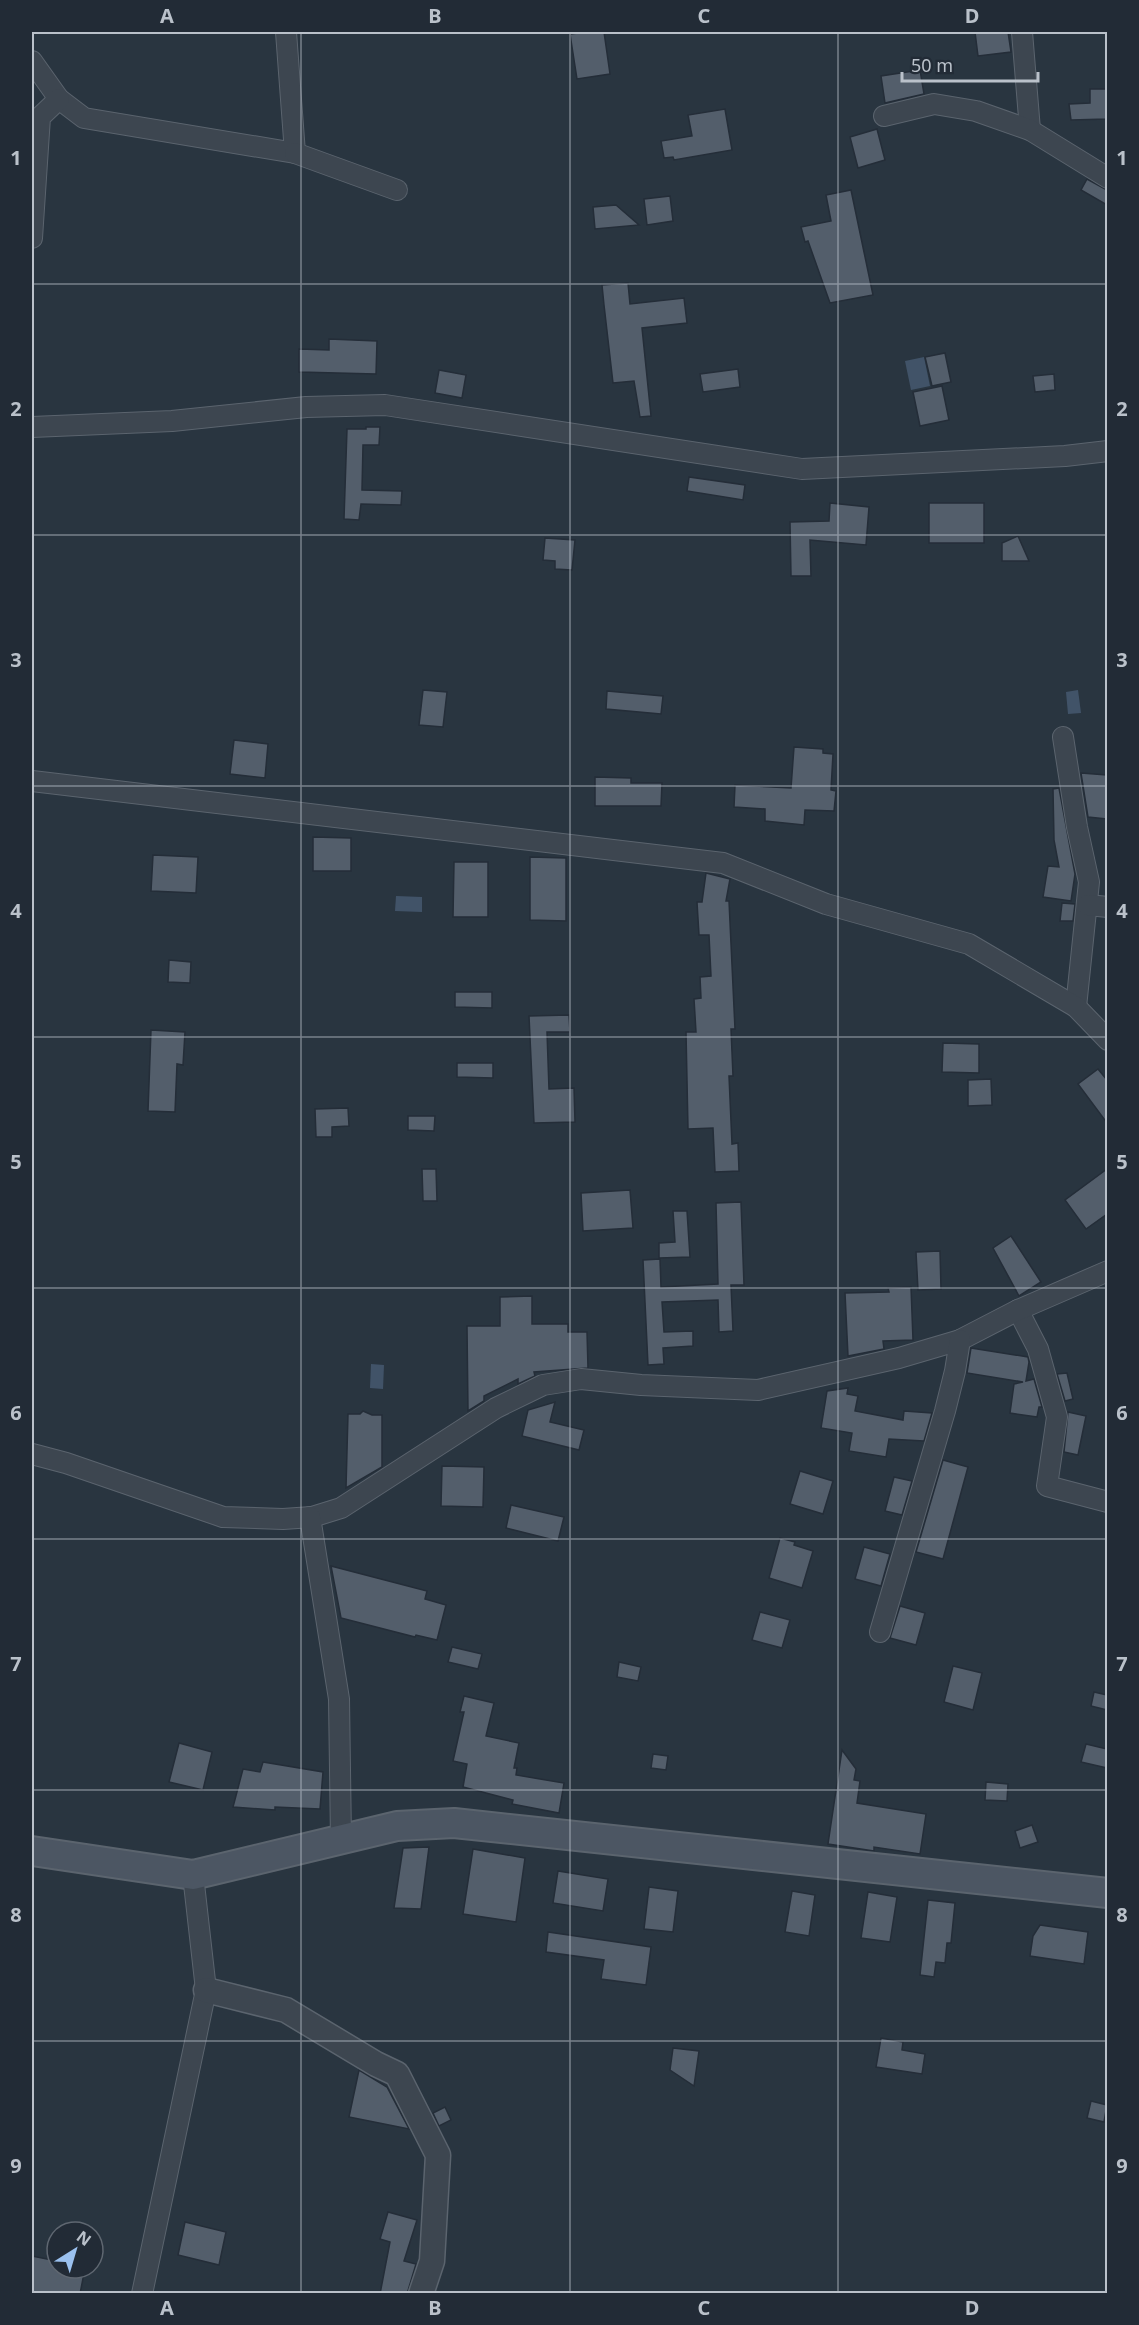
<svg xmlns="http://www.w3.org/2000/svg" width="1139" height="2325" font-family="'Noto Sans',sans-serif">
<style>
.water{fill:#415368}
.building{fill:#535e6b;stroke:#242d38;stroke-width:1.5}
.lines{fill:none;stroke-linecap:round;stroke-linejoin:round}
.minor-casing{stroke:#5b646e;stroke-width:22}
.tertiary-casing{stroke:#5b646e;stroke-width:27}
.secondary-casing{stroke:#5b646e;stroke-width:32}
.minor{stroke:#3d4650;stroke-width:20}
.tertiary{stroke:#3d4650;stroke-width:24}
.secondary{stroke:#4c5663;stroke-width:28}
.grid{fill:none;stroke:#bac1ca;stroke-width:1.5;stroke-opacity:0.55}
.neatline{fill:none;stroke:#bac1ca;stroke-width:2}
.grid-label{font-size:20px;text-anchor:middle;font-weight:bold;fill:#bac1ca}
</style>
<rect width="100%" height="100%" fill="#293540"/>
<g class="water">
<path d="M 924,357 L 930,386 L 911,390 L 905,361 Z"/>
<path d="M 1078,690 L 1081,713 L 1068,714 L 1066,692 Z"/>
<path d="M 396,896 L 422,897 L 422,912 L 395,911 Z"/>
<path d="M 371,1364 L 384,1365 L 383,1389 L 370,1388 Z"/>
</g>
<g class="building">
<path d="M 586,32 L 604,32 L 610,74 L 577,79 L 570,34 Z"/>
<path d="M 975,32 L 1008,32 L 1011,52 L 978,56 Z"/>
<path d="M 920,70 L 924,94 L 885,103 L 881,76 Z"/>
<path d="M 1090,89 L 1107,89 L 1107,119 L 1071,120 L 1069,104 L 1090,103 Z"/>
<path d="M 725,109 L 732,150 L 674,160 L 673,157 L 664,158 L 661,141 L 692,136 L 688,115 Z"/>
<path d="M 877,129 L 885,160 L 858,168 L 850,137 Z"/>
<path d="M 1087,179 L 1107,190 L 1107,205 L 1081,190 Z"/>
<path d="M 851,190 L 873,295 L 830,303 L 808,241 L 805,242 L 801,227 L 831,221 L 826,195 Z"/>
<path d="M 670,196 L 673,221 L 647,225 L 644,199 Z"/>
<path d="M 616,205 L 639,225 L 595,229 L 593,207 Z"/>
<path d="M 628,283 L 630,304 L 684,298 L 687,323 L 642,328 L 651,416 L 640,417 L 634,381 L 613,383 L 604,305 L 602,285 Z"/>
<path d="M 329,339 L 377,341 L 376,374 L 299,372 L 299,349 L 329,350 Z"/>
<path d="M 945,353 L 951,382 L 932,386 L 925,357 Z"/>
<path d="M 738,369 L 740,387 L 703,392 L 700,374 Z"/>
<path d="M 439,370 L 466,375 L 462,398 L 435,393 Z"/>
<path d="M 1054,374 L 1055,390 L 1035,392 L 1033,376 Z"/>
<path d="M 942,386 L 949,420 L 920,426 L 913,392 Z"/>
<path d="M 366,427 L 380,427 L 379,445 L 363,445 L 362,490 L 402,491 L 401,505 L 361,504 L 359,520 L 344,519 L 347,429 L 366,429 Z"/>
<path d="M 689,477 L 745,485 L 743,500 L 687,491 Z"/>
<path d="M 830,503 L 869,507 L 866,545 L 810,540 L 811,576 L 791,576 L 790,522 L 829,521 Z"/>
<rect x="929" y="503" width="55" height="40"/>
<path d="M 1018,536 L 1029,561 L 1002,561 L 1002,543 Z"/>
<path d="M 545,538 L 575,540 L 572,570 L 555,569 L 555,561 L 543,560 Z"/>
<path d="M 423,690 L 447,692 L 443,727 L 419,725 Z"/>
<path d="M 607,691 L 663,696 L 661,714 L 606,709 Z"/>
<path d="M 234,740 L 268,744 L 265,778 L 230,774 Z"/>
<path d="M 794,747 L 823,749 L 823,753 L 833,754 L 831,790 L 836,791 L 834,811 L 805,810 L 804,825 L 765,821 L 765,809 L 734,807 L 735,785 L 791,788 Z"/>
<path d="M 1081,773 L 1107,775 L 1107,819 L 1088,817 Z"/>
<path d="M 595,777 L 631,778 L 631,783 L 662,783 L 661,806 L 595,806 Z"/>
<path d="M 1059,788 L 1075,874 L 1071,901 L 1043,897 L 1048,866 L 1059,867 L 1054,840 L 1053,789 Z"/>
<path d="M 313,837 L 351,838 L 351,871 L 313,871 Z"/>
<path d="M 153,855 L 198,857 L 196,893 L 151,891 Z"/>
<path d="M 530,857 L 566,858 L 566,921 L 530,920 Z"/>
<path d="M 454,862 L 488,862 L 488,917 L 453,917 Z"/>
<path d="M 706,873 L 730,879 L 726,901 L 729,901 L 735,1029 L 731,1029 L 733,1076 L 729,1076 L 732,1144 L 738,1143 L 739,1171 L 715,1172 L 713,1128 L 688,1129 L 686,1032 L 696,1032 L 694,999 L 701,998 L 700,977 L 711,976 L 709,935 L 699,935 L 697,902 L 702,902 Z"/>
<path d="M 1062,903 L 1075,904 L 1073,921 L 1060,921 Z"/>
<path d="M 169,960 L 191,962 L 190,983 L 168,982 Z"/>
<path d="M 455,992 L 492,992 L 492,1008 L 455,1007 Z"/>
<path d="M 569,1015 L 570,1032 L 547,1032 L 549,1089 L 574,1088 L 575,1122 L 534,1123 L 529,1016 Z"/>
<path d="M 151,1030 L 185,1032 L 183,1065 L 177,1064 L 175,1112 L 148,1111 Z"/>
<path d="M 943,1043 L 979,1044 L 979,1073 L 942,1072 Z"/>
<path d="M 457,1063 L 493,1063 L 493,1078 L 457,1077 Z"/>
<path d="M 1098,1069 L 1107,1080 L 1107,1123 L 1078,1084 Z"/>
<path d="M 991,1079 L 992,1105 L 968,1106 L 968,1080 Z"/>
<path d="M 348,1108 L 349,1126 L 332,1127 L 332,1137 L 316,1137 L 315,1109 Z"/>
<path d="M 408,1116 L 435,1116 L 434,1131 L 408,1130 Z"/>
<path d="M 422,1169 L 436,1169 L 437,1201 L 423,1201 Z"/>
<path d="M 1107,1169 L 1107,1214 L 1086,1229 L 1065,1200 Z"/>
<path d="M 630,1190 L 633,1228 L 583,1231 L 581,1193 Z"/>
<path d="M 741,1202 L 744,1285 L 731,1285 L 733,1331 L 719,1332 L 718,1300 L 662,1302 L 664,1332 L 693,1331 L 693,1346 L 663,1348 L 664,1364 L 648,1365 L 643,1260 L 660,1259 L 661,1287 L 718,1284 L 716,1203 Z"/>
<path d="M 673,1211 L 687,1211 L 690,1257 L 659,1258 L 659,1243 L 675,1242 Z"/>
<path d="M 1011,1236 L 1041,1282 L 1019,1296 L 993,1248 Z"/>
<path d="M 940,1251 L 941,1289 L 918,1290 L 916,1252 Z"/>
<path d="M 911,1287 L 913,1340 L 883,1341 L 884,1349 L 848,1356 L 845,1293 L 889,1292 L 888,1288 Z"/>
<path d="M 532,1296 L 532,1324 L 568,1324 L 568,1332 L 587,1332 L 588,1368 L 534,1372 L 535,1376 L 518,1384 L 518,1379 L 484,1396 L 484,1401 L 468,1411 L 467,1326 L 500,1326 L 500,1297 Z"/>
<path d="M 971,1348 L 1028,1357 L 1029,1362 L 1026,1381 L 1034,1379 L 1042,1407 L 1039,1407 L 1037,1417 L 1010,1413 L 1014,1384 L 1023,1382 L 967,1373 Z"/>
<path d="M 1067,1373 L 1073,1399 L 1065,1401 L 1057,1374 Z"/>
<path d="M 848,1388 L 847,1394 L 858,1396 L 855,1411 L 903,1420 L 904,1411 L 932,1413 L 924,1441 L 889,1439 L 886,1457 L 849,1451 L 852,1433 L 821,1428 L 827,1391 Z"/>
<path d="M 555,1402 L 550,1422 L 584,1430 L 579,1450 L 522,1436 L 528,1410 Z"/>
<path d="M 363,1411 L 372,1415 L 382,1415 L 382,1467 L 346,1488 L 348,1414 L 360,1414 Z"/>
<path d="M 1068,1412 L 1086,1416 L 1078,1455 L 1064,1452 Z"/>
<path d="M 943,1460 L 968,1467 L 943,1559 L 916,1552 Z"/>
<path d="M 442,1466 L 484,1467 L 483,1507 L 441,1506 Z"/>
<path d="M 800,1471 L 833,1481 L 823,1514 L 790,1504 Z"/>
<path d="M 894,1477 L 912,1481 L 902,1515 L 885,1511 Z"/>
<path d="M 511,1505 L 564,1517 L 558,1541 L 506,1528 Z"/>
<path d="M 780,1538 L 795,1542 L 794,1545 L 813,1551 L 802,1588 L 769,1578 Z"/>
<path d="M 864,1547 L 890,1554 L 881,1586 L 855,1579 Z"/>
<path d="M 331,1566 L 427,1591 L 425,1599 L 446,1605 L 437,1640 L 416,1635 L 415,1637 L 341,1618 Z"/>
<path d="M 900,1606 L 925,1613 L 916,1645 L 890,1638 Z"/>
<path d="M 760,1612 L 790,1620 L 782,1648 L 752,1640 Z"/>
<path d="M 452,1647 L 482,1654 L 478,1669 L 448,1662 Z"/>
<path d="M 619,1662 L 641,1667 L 638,1681 L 617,1677 Z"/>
<path d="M 953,1666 L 982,1673 L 973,1710 L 944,1702 Z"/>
<path d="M 1094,1692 L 1107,1695 L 1107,1710 L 1091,1706 Z"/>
<path d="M 464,1696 L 494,1703 L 486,1736 L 519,1743 L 514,1768 L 517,1768 L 516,1775 L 564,1783 L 559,1813 L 512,1804 L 513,1800 L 463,1787 L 467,1764 L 453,1761 L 464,1712 L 460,1712 Z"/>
<path d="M 179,1743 L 212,1752 L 203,1790 L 169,1782 Z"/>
<path d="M 1086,1744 L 1107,1749 L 1107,1768 L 1081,1762 Z"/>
<path d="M 842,1750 L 856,1769 L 854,1780 L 860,1781 L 857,1803 L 926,1814 L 920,1854 L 874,1847 L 874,1851 L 828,1844 Z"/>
<path d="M 653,1754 L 668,1756 L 666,1770 L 651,1768 Z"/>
<path d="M 263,1762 L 323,1772 L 320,1809 L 275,1807 L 275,1810 L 233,1807 L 243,1769 L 260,1772 Z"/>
<path d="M 986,1782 L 1008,1784 L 1007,1801 L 985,1800 Z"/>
<path d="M 1032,1825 L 1038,1842 L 1020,1848 L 1015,1831 Z"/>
<path d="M 429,1847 L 421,1909 L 394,1908 L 403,1848 Z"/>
<path d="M 473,1849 L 525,1858 L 516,1922 L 463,1914 Z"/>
<path d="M 558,1871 L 608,1879 L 603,1911 L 553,1903 Z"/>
<path d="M 649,1887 L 678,1891 L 673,1932 L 644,1929 Z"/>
<path d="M 792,1891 L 815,1895 L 809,1936 L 785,1932 Z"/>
<path d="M 868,1892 L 897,1897 L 890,1942 L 861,1938 Z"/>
<path d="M 928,1900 L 955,1903 L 951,1943 L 947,1943 L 945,1963 L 936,1962 L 934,1977 L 920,1975 Z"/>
<path d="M 1040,1925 L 1088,1932 L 1084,1964 L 1030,1956 L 1033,1936 Z"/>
<path d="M 548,1932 L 651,1947 L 646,1985 L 601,1979 L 604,1960 L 546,1952 Z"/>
<path d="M 881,2038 L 903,2042 L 902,2050 L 925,2054 L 922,2074 L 876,2067 Z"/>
<path d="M 673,2048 L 699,2051 L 694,2086 L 670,2070 Z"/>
<path d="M 359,2070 L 387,2087 L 409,2129 L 349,2117 Z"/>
<path d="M 1091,2101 L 1107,2105 L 1104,2122 L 1087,2118 Z"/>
<path d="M 445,2107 L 451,2120 L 439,2126 L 433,2113 Z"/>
<path d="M 388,2212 L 417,2220 L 404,2261 L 416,2264 L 407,2294 L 380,2294 L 390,2242 L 380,2239 Z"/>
<path d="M 185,2222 L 226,2232 L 219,2265 L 178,2255 Z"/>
<path d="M 32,2256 L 57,2261 L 57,2268 L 85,2268 L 80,2294 L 32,2294 Z"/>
</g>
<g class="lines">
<defs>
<g id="minor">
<path d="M 1022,32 L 1030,130"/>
<path d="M 32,61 L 59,99 L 84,118 L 295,153 L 286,32"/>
<path d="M 884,116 L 934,104 L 976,111 L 1030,130 L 1108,178"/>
<path d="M 295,153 L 397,190"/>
<path d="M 32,238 L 40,117 L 59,99"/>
<path d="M 32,427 L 172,421 L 306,407 L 385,405 L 802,469 L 1065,456 L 1108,451"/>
<path d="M 1063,737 L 1077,827 L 1089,882 L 1076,1007"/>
<path d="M 32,781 L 723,863 L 826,904 L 969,944 L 1076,1007 L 1108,1040"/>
<path d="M 1088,905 L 1108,907"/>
<path d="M 1018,1310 L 1038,1349 L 1057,1417 L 1047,1486 L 1108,1502"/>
<path d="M 32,1454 L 66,1463 L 223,1517 L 283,1519 L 312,1517 L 341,1508 L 496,1408 L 543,1385 L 581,1379 L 641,1385 L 758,1390 L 899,1358 L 960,1340 L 1018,1310 L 1108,1271"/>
<path d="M 310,1517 L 339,1699 L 341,1840"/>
<path d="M 880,1632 L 945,1411 L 955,1371 L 960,1340"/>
<path d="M 142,2294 L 206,1990 L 193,1875"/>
</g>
<path id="tertiary" d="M 206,1990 L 286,2010 L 376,2064 L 397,2074 L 438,2155 L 432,2261 L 421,2294"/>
<path id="secondary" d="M 32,1851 L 193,1875 L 397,1826 L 454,1823 L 1108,1893"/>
</defs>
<use href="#minor" class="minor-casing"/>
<use href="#tertiary" class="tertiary-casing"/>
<use href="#secondary" class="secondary-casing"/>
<use href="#minor" class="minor"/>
<use href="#tertiary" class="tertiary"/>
<use href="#secondary" class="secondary"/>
</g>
<path class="grid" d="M 301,32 L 301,2294M 570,32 L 570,2294M 838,32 L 838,2294M 32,284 L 1108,284M 32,535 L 1108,535M 32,786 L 1108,786M 32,1037 L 1108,1037M 32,1288 L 1108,1288M 32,1539 L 1108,1539M 32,1790 L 1108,1790M 32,2041 L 1108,2041"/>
<rect width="1139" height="2325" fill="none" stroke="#222b36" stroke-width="66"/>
<g transform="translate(75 2250) rotate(37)"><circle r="28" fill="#222b36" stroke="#5f6771" stroke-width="1.5"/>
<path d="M0-4.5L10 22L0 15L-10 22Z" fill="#9bc1ef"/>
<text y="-9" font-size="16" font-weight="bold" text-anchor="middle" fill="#bac1ca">N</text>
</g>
<path d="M902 72v9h136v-9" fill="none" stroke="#bac1ca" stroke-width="3"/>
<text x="911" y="72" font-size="18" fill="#bac1ca" stroke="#222b36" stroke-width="4.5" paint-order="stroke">50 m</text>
<rect x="33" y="33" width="1073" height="2259" class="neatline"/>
<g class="grid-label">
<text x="167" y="23">A</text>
<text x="435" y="23">B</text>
<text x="704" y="23">C</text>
<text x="972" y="23">D</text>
<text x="16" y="165">1</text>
<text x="1122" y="165">1</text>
<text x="16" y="416">2</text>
<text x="1122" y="416">2</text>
<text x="16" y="667">3</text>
<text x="1122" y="667">3</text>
<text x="16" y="918">4</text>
<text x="1122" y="918">4</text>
<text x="16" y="1169">5</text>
<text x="1122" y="1169">5</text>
<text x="16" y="1420">6</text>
<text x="1122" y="1420">6</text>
<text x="16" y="1671">7</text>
<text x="1122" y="1671">7</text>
<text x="16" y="1922">8</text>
<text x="1122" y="1922">8</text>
<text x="16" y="2173">9</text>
<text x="1122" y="2173">9</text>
<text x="167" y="2315">A</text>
<text x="435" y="2315">B</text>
<text x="704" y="2315">C</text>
<text x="972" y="2315">D</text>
</g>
</svg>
